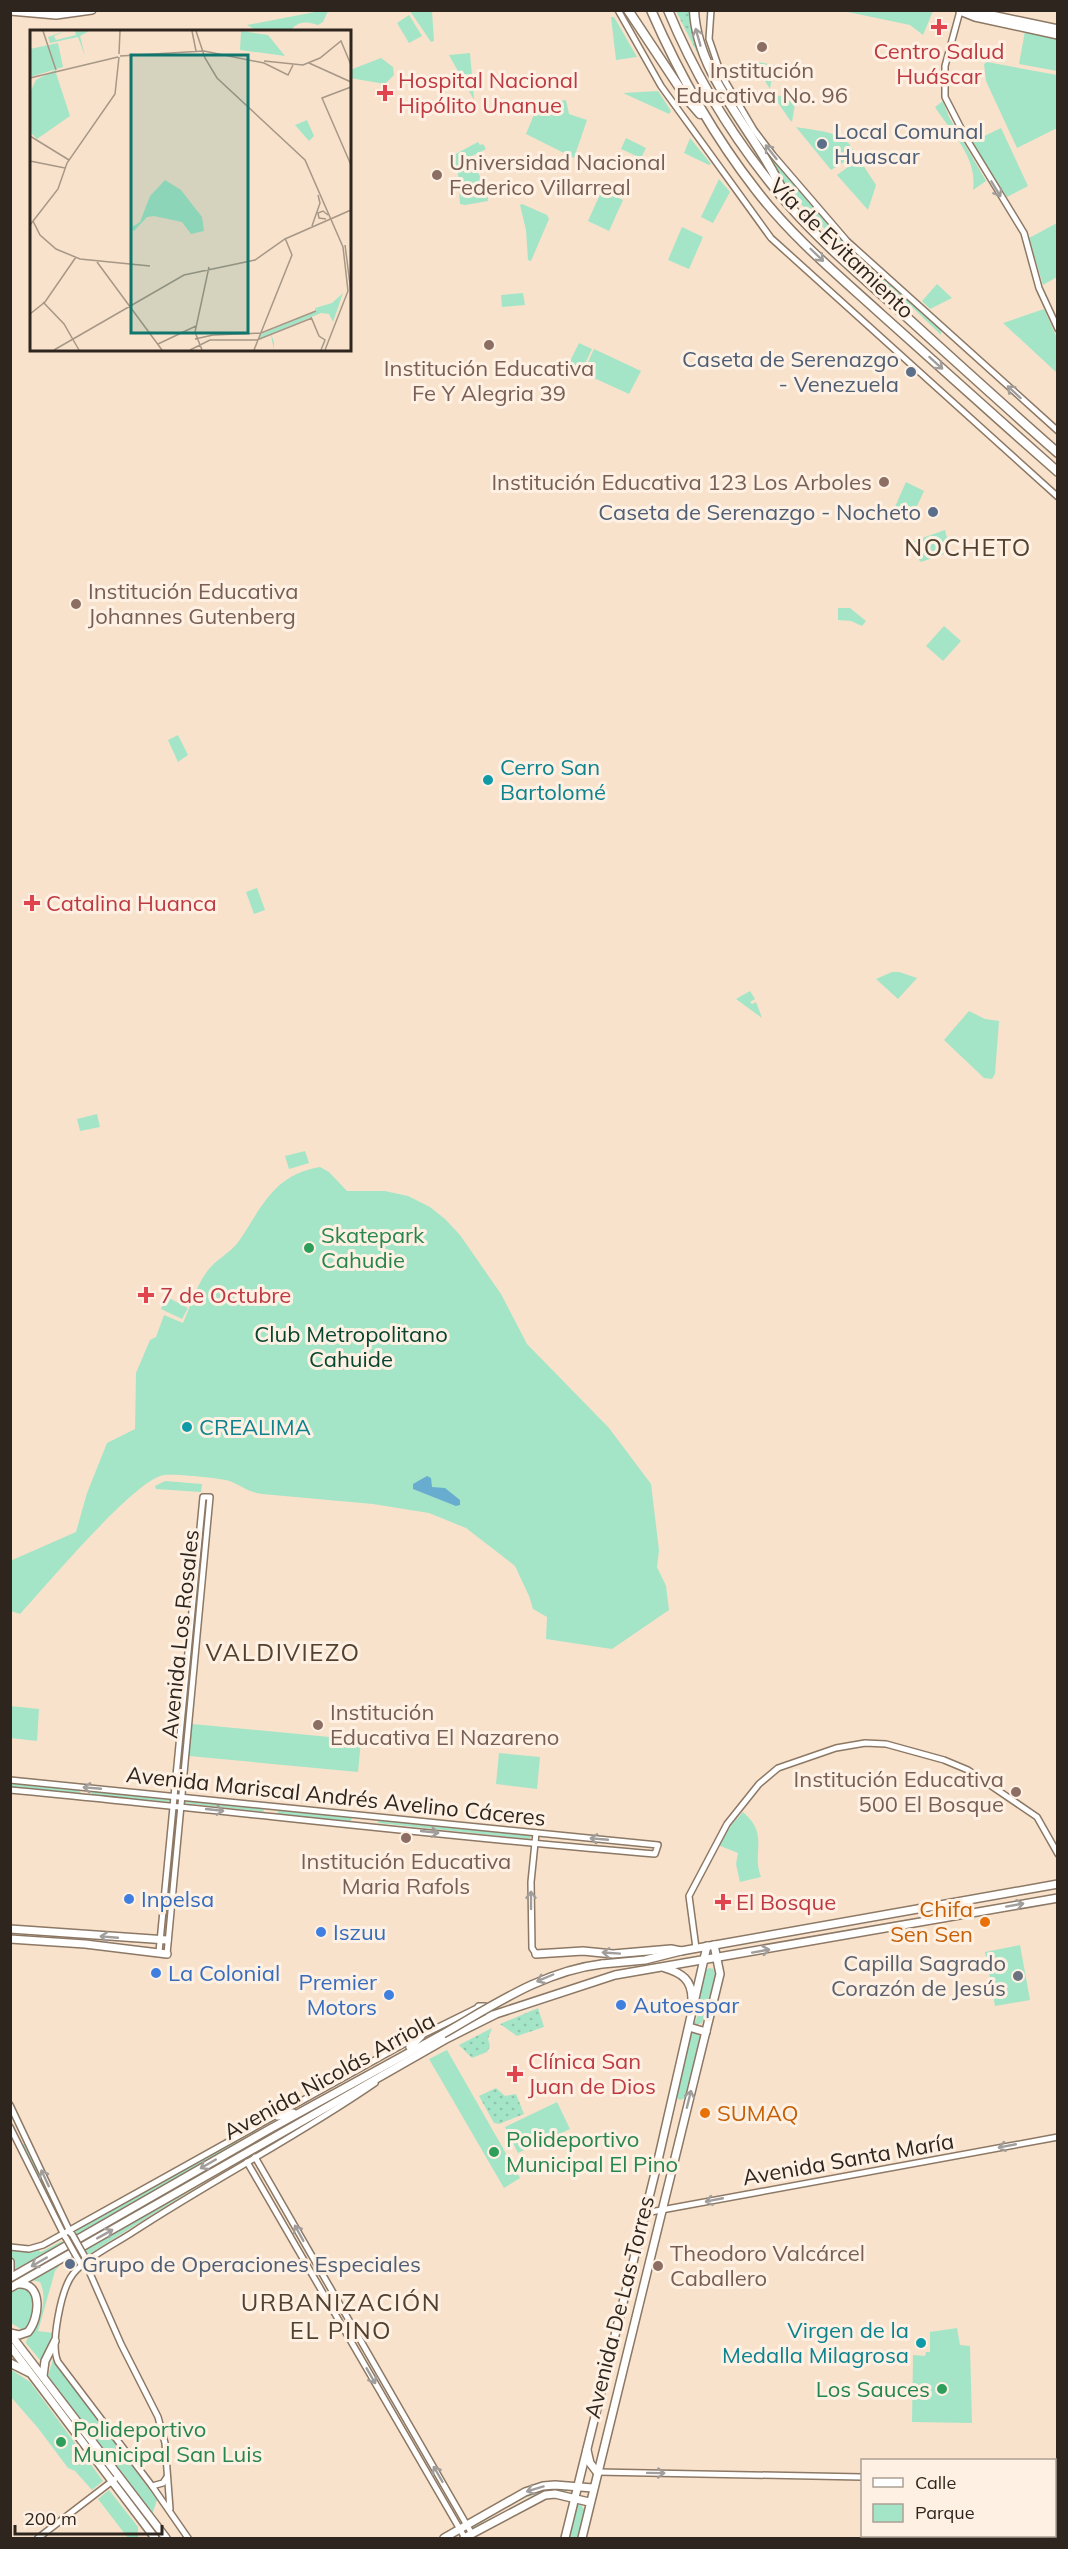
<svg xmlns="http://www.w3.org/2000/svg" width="1068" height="2549" font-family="Mulish,sans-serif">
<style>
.green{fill:#a4e5c7}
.garden{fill:url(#garden-dots)}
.water{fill:#68accf}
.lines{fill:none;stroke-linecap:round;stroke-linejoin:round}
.minor-casing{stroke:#8c7864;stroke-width:8}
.major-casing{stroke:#8c7864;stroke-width:10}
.highway-casing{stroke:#8c7864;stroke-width:11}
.minor{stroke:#fff;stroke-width:5}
.major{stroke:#fff;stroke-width:7}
.highway{stroke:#fff;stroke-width:8}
.minor-bridge-casing{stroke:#8c7864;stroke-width:8;stroke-linecap:butt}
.major-bridge-casing{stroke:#8c7864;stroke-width:10;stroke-linecap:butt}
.minor-bridge{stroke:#fff;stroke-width:5}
.major-bridge{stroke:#fff;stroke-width:7}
.oneway{stroke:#a19d9a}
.health-dot{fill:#e0444e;stroke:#fef1e3;stroke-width:2}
.education-dot{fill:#8d6e63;stroke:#fef1e3;stroke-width:2}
.service-dot{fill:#5c6f8a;stroke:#fef1e3;stroke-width:2}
.culture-dot{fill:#0f9aa8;stroke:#fef1e3;stroke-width:2}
.leisure-dot{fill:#2e9e5b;stroke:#fef1e3;stroke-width:2}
.shop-dot{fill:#3f7fe0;stroke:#fef1e3;stroke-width:2}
.food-dot{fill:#e8710a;stroke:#fef1e3;stroke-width:2}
.worship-dot{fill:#6b7280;stroke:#fef1e3;stroke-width:2}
.labels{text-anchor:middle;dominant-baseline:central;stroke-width:6;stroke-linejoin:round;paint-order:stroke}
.health-label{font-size:22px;fill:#be3a42;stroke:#fef1e3;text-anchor:start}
.education-label{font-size:22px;fill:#785e54;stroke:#fef1e3;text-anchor:start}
.service-label{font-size:22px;fill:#4e5e75;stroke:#fef1e3;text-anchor:start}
.street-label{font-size:22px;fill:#2e261e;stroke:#fef1e3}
.culture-label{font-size:22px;fill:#0d838f;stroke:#fef1e3;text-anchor:start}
.leisure-label{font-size:22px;fill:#27864d;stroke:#fef1e3;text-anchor:start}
.park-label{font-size:22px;fill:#064530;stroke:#fef1e3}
.shop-label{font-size:22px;fill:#366cbe;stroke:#fef1e3;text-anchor:start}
.food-label{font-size:22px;fill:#c56008;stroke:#fef1e3;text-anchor:end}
.worship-label{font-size:22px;fill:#5b616d;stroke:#fef1e3;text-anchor:end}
.neighbourhood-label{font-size:24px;letter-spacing:1.5px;fill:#53412f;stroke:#fef1e3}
.inset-road{fill:none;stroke:#a79786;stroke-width:1.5}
.view{fill:#0f766e;fill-opacity:0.15;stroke:#0f766e;stroke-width:3}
.inset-edge{fill:none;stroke:#2e261e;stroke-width:3}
</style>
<defs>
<pattern id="garden-dots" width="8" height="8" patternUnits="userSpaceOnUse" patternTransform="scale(1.5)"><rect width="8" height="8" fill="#a4e5c7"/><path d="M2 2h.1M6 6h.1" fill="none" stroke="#8ec4aa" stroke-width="1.8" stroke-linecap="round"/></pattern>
</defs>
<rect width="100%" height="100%" fill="#f8e2cc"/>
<g class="green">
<path d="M 320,11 L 328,11 L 323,22 L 318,25 C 306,21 298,21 290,31 L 258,31 L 247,25 Z"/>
<path d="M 410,11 L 432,11 L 434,41 L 431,42 Z"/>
<path d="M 843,11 L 933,10 L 933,11 L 923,35 L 910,25 Z"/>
<path d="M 409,15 L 422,36 L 409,43 L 397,23 Z"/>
<path d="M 611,17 L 614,17 L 637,57 L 616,60 Z"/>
<path d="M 1025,31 L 1057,38 L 1057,71 L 1019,64 Z"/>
<path d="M 470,53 L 474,100 L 449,55 Z"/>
<path d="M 381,58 L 393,67 L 394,75 L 385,84 L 350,78 L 350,70 Z"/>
<path d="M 758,62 L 774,65 L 770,89 L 755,65 Z"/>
<path d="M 987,62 L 1057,75 L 1057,128 L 1017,148 L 986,81 L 984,64 Z"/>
<path d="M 658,91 L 671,111 L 669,114 L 623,93 Z"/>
<path d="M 773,95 L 796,98 L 792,122 L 789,119 Z"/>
<path d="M 566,100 L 569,114 L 587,120 L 574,158 L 526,134 L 538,105 Z"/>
<path d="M 943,101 L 949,117 L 986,181 L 973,190 C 978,158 951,132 935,107 Z"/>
<path d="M 796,127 C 817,131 849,131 855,155 L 831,170 Z"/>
<path d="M 1001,128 L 1028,186 L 1007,197 L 972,142 Z"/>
<path d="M 626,138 L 646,148 L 641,158 L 621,149 Z"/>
<path d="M 690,138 L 711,164 L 709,165 L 684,153 Z"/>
<path d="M 478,142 L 480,145 L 483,144 L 486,149 L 470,157 L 487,190 L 488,201 L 465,205 L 460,204 L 458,173 L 450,157 Z"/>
<path d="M 760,142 L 848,246 L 941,329 L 941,335 L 910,305 L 904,305 L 860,266 L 801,204 L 783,184 L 757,143 Z"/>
<path d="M 859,159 L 876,185 L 868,210 L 837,175 Z"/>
<path d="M 719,179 L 730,192 L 713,223 L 701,217 Z"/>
<path d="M 602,190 L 623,200 L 609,231 L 588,221 Z"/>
<path d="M 522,204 L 547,215 L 549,219 L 531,261 L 528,260 L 526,230 L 520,205 Z"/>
<path d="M 1057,223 L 1057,277 L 1043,285 L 1029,238 Z"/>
<path d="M 682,227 L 703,237 L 689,269 L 668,260 Z"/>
<path d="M 937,284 L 952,298 L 930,309 L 922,301 Z"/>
<path d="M 523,293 L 525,305 L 502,307 L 501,295 Z"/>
<path d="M 1044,309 L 1057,338 L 1057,373 L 1003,323 Z"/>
<path d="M 579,343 L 592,349 L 581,372 L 568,365 Z"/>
<path d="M 594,349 L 641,371 L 629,394 L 583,373 Z"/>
<path d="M 906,482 L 924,491 L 912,517 L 894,509 Z"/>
<path d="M 945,530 L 948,542 L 947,553 L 921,562 L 919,560 L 914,541 Z"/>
<path d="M 838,608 L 850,608 L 866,621 L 862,626 L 851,621 L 838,620 Z"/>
<path d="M 944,626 L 961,641 L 943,661 L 926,646 Z"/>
<path d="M 178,735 L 188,755 L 178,762 L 168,740 Z"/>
<path d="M 257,888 L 265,910 L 254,914 L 246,892 Z"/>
<path d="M 892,972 L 899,972 L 917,978 L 898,999 L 876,979 Z"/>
<path d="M 750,991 L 755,999 L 750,1002 L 752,1004 L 756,1002 L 762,1018 L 736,999 Z"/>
<path d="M 969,1011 L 985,1019 L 999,1021 L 995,1074 L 992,1079 L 984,1078 L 944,1040 Z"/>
<path d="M 97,1114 L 100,1127 L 80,1131 L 77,1119 Z"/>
<path d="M 305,1151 L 309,1163 L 289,1169 L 285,1156 Z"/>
<path d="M 320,1167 L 329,1172 L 347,1191 L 385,1191 L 408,1196 L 430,1207 L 445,1219 L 460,1235 L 501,1294 L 527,1344 L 609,1428 L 651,1484 L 659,1550 L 657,1567 L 666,1586 L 669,1610 L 612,1649 L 546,1639 L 547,1617 L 533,1609 L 529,1596 L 515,1566 L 466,1528 L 429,1513 L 373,1504 L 262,1494 C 249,1492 243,1487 232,1482 C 224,1478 174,1474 164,1475 C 136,1478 44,1588 20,1614 L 11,1611 L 10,1561 L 76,1532 L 87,1493 L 107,1443 L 135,1429 L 136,1373 L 150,1340 L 156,1337 L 164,1315 L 183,1323 C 190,1307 196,1287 206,1273 C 214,1260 230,1254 239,1241 C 263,1206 273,1175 320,1167 Z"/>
<path d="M 167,1297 L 188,1308 L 182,1319 L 161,1309 Z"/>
<path d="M 165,1481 L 202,1484 L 201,1492 L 156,1489 L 155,1486 Z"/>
<path d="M 10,1706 L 39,1709 L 37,1741 L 11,1738 Z"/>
<path d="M 192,1724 L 361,1740 L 358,1772 L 189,1756 Z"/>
<path d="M 499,1753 L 540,1757 L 537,1789 L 496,1784 Z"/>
<path d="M 10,1783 L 78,1789 L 81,1793 L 11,1788 Z"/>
<path d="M 92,1790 L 171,1798 L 170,1802 L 91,1795 Z"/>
<path d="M 186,1799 L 263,1808 L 264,1812 L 184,1803 Z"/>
<path d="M 278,1810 L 352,1816 L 351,1821 L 277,1815 Z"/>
<path d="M 743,1812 C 770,1835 751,1852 761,1877 L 740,1882 L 736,1864 L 738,1853 L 718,1845 L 731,1825 Z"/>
<path d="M 378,1819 L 532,1833 L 530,1839 L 378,1823 Z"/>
<path d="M 1020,1945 L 1030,2000 L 995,2006 L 985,1952 Z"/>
<path d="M 709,1968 L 714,1969 L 715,1975 L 702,2023 L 696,2025 L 692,2020 L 696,2021 L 699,2005 L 697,2000 L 705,1971 Z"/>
<path d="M 693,2033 L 700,2036 L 686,2098 L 680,2100 L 675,2097 L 690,2034 Z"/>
<path d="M 447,2050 L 520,2178 L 504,2188 L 429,2059 Z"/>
<path d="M 557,2102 L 570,2129 L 518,2153 L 505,2127 Z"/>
<path d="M 236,2141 L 237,2143 L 76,2235 L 76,2231 L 155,2184 Z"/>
<path d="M 25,2143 L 62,2222 L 62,2226 L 22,2145 Z"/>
<path d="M 198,2184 L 198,2186 L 86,2256 L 82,2250 Z"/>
<path d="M 62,2241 L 63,2243 L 14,2270 L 11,2249 L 27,2252 L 38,2250 L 41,2252 Z"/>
<path d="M 64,2260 L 55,2271 L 38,2331 L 53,2333 L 43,2359 L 40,2360 L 26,2343 C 27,2336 31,2336 34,2330 C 42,2317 47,2296 40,2282 L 32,2280 Z"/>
<path d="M 19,2287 L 25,2287 L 33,2292 C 35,2308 36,2320 24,2331 L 11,2323 L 10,2292 Z"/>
<path d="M 957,2328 L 960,2345 L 970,2346 L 972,2423 L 912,2422 L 913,2355 L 925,2356 L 926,2352 L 930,2352 L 930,2332 Z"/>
<path d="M 53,2359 L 157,2500 L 152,2515 L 48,2376 Z"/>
<path d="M 10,2369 L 30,2382 L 103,2481 L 92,2490 L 75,2471 L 68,2468 L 38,2428 L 11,2397 Z"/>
<path d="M 535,2488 L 567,2488 L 566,2493 C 535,2484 501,2512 474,2527 L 472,2524 Z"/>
<path d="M 109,2490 L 138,2527 L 138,2538 L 128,2538 L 98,2499 Z"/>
<path d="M 577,2505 L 581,2505 L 585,2511 L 578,2538 L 568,2538 L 573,2508 Z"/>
</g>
<g class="garden">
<path d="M 676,11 L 692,11 L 717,84 L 714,86 Z"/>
<path d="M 538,2008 L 544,2027 L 517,2036 L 500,2024 Z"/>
<path d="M 492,2028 L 488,2039 L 490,2046 L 487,2052 L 472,2058 L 459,2045 Z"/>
<path d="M 496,2088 L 505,2096 L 516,2094 L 524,2114 L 499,2124 L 494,2123 L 479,2096 Z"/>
</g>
<path class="water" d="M 427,1476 L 431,1478 L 432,1487 L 445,1488 L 460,1500 L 460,1505 L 456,1506 L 413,1489 L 413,1484 Z"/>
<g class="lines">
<defs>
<g id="minor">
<path d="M 618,10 L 661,86 L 771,238 L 1058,497"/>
<path d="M 711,10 L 709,39 L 721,74 L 754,130 L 773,155 L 847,241 L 1058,431"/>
<path d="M 960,11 L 945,66 L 945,97 L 966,138 L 1024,233 L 1039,288 L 1058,329"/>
<path d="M 10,1780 L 658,1845 L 655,1854 C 440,1837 225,1810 10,1790"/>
<path d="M 536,1833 L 531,1882 L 532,1948 L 536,1954"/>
<path d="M 696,1948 L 689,1896 L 727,1824 L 759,1784 L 778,1768 L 836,1748 L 865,1743 L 886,1744 L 944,1760 L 968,1770 L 1037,1817 L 1058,1854"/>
<path d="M 159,1952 L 203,1497 L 210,1497 L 167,1954"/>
<path d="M 10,2105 L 71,2234"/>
<path d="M 10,2127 L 65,2237"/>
<path d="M 255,2157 L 472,2534"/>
<path d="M 247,2162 L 465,2538"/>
<path d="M 645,2213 L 1058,2137"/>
<path d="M 10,2247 L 29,2249 L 43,2245 L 402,2045 L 479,2007"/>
<path d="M 86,2260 L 89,2271 L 121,2344 L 158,2417 L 165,2443 L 170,2509"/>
<path d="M 597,2472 L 862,2477"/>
<path d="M 1054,2481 L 1058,2481"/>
<path d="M 152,2486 L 163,2483 L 167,2477"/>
<path d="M 38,2538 L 115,2479"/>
<path d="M 188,2538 L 152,2486 L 58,2362 C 50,2345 61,2289 73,2274 C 86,2258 115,2244 133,2232 C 212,2180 297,2137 375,2083"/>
</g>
<g id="major">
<path d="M 968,10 L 1058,29"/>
<path d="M 10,11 L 56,15 L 92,10"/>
<path d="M 960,11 L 975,17 L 1058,35"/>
<path d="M 10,1929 L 167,1940"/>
<path d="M 10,1939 L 85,1944 L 167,1954"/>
<path d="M 536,1954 L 583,1951 L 613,1954 L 671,1949 L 681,1951 L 1058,1884"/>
<path d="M 602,1964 L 645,1960 L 681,1951"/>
<path d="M 665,1968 C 682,1973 692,1980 692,1999"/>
<path d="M 479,2007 L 485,2007 L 490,2014"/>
<path d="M 689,2027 L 706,2032"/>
<path d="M 410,2047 L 421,2036"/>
<path d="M 278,2116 L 293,2113"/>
<path d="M 10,2262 L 10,2271"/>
<path d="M 10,2278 L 268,2130 L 443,2034"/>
<path d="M 10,2288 L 448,2038 L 496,2014 L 615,1975 L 1058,1898"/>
<path d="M 10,2333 L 19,2335 L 28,2332 C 40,2318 43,2282 18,2284"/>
<path d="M 10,2334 L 166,2538"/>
<path d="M 10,2346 L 155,2538"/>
<path d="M 10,2363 L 28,2372"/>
<path d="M 43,2376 L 45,2361 L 55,2341"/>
<path d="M 587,2450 L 590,2463 L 597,2472"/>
<path d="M 444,2538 L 525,2492 L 543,2486 L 555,2485 L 593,2488"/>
<path d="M 464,2538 L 545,2495 L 555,2494 L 589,2502"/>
<path d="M 565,2538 L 656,2169 L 707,1946"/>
<path d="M 582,2538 L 720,1974 L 714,1945"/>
</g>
<g id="highway">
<path d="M 628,10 L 687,99 L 700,114"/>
<path d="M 651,10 C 679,74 713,135 756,190 C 792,237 838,275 882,315 C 940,367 999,420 1058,472"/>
<path d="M 668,10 C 697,80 738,146 787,203 C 818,239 854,270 889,301 C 945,352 1001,403 1058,453"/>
<path d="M 694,10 C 697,78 758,134 784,194"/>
</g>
</defs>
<use href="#minor" class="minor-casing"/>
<use href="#major" class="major-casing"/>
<use href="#highway" class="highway-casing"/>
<use href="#minor" class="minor"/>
<use href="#major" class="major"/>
<use href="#highway" class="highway"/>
<defs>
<g id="minor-bridge">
<path d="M 72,2234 L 86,2259"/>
<path d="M 66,2238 L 80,2263"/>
</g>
<path id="major-bridge" d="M 443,2034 C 494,2005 543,1971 602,1964"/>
</defs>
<use href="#minor-bridge" class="minor-bridge-casing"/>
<use href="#major-bridge" class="major-bridge-casing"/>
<use href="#minor-bridge" class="minor-bridge"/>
<use href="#major-bridge" class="major-bridge"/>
</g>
<defs><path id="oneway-shaft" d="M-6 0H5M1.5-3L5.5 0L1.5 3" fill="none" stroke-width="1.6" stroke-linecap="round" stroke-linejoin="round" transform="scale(1.5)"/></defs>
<g class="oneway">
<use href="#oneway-shaft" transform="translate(698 37) rotate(-106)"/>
<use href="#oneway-shaft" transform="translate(771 152) rotate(-128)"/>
<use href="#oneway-shaft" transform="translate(996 189) rotate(59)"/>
<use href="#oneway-shaft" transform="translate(817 255) rotate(44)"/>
<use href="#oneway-shaft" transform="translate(936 363) rotate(42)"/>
<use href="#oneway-shaft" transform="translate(1014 392) rotate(-138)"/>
<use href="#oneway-shaft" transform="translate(92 1788) rotate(-175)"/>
<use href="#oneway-shaft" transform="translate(215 1810) rotate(6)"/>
<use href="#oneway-shaft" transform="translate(430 1832) rotate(6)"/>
<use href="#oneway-shaft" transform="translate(599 1839) rotate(-175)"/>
<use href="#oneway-shaft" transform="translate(531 1900) rotate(-90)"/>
<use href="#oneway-shaft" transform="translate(1015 1905) rotate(-10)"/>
<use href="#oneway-shaft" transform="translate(109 1937) rotate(-175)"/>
<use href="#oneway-shaft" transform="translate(761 1951) rotate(-10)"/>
<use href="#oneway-shaft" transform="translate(611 1953) rotate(-176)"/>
<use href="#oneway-shaft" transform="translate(545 1978) rotate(157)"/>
<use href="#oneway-shaft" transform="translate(689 2099) rotate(-76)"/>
<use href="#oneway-shaft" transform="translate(1007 2146) rotate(169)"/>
<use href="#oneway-shaft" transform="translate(208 2164) rotate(150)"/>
<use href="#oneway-shaft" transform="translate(45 2178) rotate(-115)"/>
<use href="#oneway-shaft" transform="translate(714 2200) rotate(169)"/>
<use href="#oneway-shaft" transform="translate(299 2233) rotate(-119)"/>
<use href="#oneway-shaft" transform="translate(105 2234) rotate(-29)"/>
<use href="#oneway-shaft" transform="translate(39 2262) rotate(150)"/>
<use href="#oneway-shaft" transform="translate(371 2376) rotate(60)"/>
<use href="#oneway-shaft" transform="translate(656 2473) rotate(1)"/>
<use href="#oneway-shaft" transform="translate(438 2474) rotate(-120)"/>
<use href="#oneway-shaft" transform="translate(535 2489) rotate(163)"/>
</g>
<g class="health-dot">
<path d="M936 18h6v6h6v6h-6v6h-6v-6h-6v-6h6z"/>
<path d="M382 84h6v6h6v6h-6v6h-6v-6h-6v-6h6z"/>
<path d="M29 894h6v6h6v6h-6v6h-6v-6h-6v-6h6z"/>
<path d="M143 1286h6v6h6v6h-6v6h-6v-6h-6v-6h6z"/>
<path d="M720 1893h6v6h6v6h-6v6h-6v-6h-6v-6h6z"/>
<path d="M512 2065h6v6h6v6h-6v6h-6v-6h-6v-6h6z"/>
</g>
<g class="education-dot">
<circle cx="762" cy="47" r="6"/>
<circle cx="437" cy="175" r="6"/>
<circle cx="489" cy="345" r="6"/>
<circle cx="884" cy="482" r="6"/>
<circle cx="76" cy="604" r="6"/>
<circle cx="318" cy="1725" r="6"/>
<circle cx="1016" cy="1792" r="6"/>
<circle cx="406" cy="1838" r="6"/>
<circle cx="658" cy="2266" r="6"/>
</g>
<g class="service-dot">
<circle cx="822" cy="144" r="6"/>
<circle cx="911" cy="372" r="6"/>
<circle cx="933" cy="512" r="6"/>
<circle cx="70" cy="2264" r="6"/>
</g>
<g class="culture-dot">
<circle cx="488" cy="780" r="6"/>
<circle cx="187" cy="1427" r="6"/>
<circle cx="921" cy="2343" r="6"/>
</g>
<g class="leisure-dot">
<circle cx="309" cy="1248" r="6"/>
<circle cx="494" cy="2152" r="6"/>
<circle cx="942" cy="2389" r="6"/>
<circle cx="61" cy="2442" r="6"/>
</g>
<g class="shop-dot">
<circle cx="129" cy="1899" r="6"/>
<circle cx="321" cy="1932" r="6"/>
<circle cx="156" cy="1973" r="6"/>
<circle cx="389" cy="1995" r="6"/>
<circle cx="621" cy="2005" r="6"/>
</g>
<g class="food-dot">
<circle cx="985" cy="1922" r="6"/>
<circle cx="705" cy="2113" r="6"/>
</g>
<circle class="worship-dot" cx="1018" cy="1976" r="6"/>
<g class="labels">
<g class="health-label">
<text x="939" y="51" text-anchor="middle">Centro Salud<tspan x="939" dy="25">Huáscar</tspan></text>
<text x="398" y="80">Hospital Nacional<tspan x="398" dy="25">Hipólito Unanue</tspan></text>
<text x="46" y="903">Catalina Huanca</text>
<text x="160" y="1295">7 de Octubre</text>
<text x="736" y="1902">El Bosque</text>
<text x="528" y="2061">Clínica San<tspan x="528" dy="25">Juan de Dios</tspan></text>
</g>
<g class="education-label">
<text x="762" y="70" text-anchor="middle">Institución<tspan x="762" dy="25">Educativa No. 96</tspan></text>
<text x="449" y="162">Universidad Nacional<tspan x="449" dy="25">Federico Villarreal</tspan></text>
<text x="489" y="368" text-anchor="middle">Institución Educativa<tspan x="489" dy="25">Fe Y Alegria 39</tspan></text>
<text x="872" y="482" text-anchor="end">Institución Educativa 123 Los Arboles</text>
<text x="88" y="591">Institución Educativa<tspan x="88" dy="25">Johannes Gutenberg</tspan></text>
<text x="330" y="1712">Institución<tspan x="330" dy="25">Educativa El Nazareno</tspan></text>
<text x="1004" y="1779" text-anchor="end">Institución Educativa<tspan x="1004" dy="25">500 El Bosque</tspan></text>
<text x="406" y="1861" text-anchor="middle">Institución Educativa<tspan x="406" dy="25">Maria Rafols</tspan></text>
<text x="670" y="2253">Theodoro Valcárcel<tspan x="670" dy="25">Caballero</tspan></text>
</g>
<g class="service-label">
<text x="834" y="131">Local Comunal<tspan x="834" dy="25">Huascar</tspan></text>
<text x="899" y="359" text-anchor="end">Caseta de Serenazgo<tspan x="899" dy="25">- Venezuela</tspan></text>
<text x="921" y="512" text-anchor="end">Caseta de Serenazgo - Nocheto</text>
<text x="82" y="2264">Grupo de Operaciones Especiales</text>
</g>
<g class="street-label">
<text transform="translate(842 248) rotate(44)">Vía de Evitamiento</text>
<text transform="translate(180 1634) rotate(-84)">Avenida Los Rosales</text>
<text transform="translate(336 1796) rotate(6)">Avenida Mariscal Andrés Avelino Cáceres</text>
<text transform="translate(329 2076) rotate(-29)">Avenida Nicolás Arriola</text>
<text transform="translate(848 2159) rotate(-10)">Avenida Santa María</text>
<text transform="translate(619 2307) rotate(-76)">Avenida De Las Torres</text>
</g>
<g class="culture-label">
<text x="500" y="767">Cerro San<tspan x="500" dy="25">Bartolomé</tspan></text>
<text x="199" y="1427">CREALIMA</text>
<text x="909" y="2330" text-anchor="end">Virgen de la<tspan x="909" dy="25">Medalla Milagrosa</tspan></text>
</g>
<g class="leisure-label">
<text x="321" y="1235">Skatepark<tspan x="321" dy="25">Cahudie</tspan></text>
<text x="506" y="2139">Polideportivo<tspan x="506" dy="25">Municipal El Pino</tspan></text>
<text x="930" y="2389" text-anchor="end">Los Sauces</text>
<text x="73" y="2429">Polideportivo<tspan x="73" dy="25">Municipal San Luis</tspan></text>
</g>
<g class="park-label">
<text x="351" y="1334">Club Metropolitano<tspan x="351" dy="25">Cahuide</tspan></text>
</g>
<g class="shop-label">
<text x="141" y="1899">Inpelsa</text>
<text x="333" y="1932">Iszuu</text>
<text x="168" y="1973">La Colonial</text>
<text x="377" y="1982" text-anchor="end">Premier<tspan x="377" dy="25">Motors</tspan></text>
<text x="633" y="2005">Autoespar</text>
</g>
<g class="food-label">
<text x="973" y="1909">Chifa<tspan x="973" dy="25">Sen Sen</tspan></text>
<text x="717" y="2113" text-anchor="start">SUMAQ</text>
</g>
<g class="worship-label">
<text x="1006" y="1963">Capilla Sagrado<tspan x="1006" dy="25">Corazón de Jesús</tspan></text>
</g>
<g class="neighbourhood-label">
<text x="968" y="547">NOCHETO</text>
<text x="283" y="1652">VALDIVIEZO</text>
<text x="341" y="2302">URBANIZACIÓN<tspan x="341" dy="28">EL PINO</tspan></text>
</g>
</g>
<g transform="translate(30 30)">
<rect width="321" height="321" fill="#f8e2cc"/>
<path d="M 35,1 L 24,6 L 26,10 L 46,5 L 45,1 L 59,1 L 50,6 L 55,26 L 48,7 L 20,13 L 18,7 ZM 211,1 L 238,5 L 255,26 L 210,20 ZM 277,90 L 284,106 L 279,111 L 265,95 ZM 135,150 L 151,160 L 172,187 L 174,201 L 161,204 L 152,192 L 124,186 L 117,187 L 104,201 L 100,198 L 110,192 L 120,166 ZM 313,263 L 303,292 L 299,284 L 291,283 L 241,304 L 244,312 L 244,320 L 241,305 L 229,309 L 231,304 L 286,281 L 285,278 L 302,273 Z" fill="#a4e5c7"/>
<path d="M 28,13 L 33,37 L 0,47 L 0,19 ZM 25,40 L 40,86 L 7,109 L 0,102 L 0,62 L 6,50 Z" fill="#a4e5c7"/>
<path class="inset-road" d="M 13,1 L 26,40M 162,1 L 166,21M 166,1 L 175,28 L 187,48 L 275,130 L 313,217 L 318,261 L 295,320M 89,24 L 90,1M 90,26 L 174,21 L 234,33 L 258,45 L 263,35M 234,31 L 273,35 L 290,28 L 311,11 L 321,35M 279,33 L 321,52M 0,48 L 88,27M 321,57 L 292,68 L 321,135M 0,106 L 39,130M 0,131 L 35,138M 296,189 L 289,188 L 288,183 L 293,181 L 298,185M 3,191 L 10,205 L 26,219 L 50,229 L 120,236M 0,195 L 28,159 L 37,133 L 85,64 L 89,27M 282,196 L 290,173 L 288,165M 315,215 L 321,262M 67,232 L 132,320M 13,272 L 34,294 L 49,320M 0,284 L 15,272 L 46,227M 281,287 L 289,306 L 295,310 L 291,320M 165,309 L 183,305 L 231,303 L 286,281M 128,314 L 166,296M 24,320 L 154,245 L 225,230 L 255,209 L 321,180M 160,320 L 180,310 L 227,310 L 282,288M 172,320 L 165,302 L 179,237M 224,320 L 262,225 L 255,208"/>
<path class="view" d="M 101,25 L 218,25 L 218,303 L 101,303 Z"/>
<rect width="321" height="321" class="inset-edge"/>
</g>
<rect width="1068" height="2549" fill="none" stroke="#2e261e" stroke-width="24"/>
<rect x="861" y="2459" width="195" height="78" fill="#fef1e3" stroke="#aba094" stroke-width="1.5"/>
<rect x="873" y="2478" width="30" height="9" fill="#ffffff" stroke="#aba094" stroke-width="1.5"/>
<text x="915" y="2489" font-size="18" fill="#2e261e">Calle</text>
<rect x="873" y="2504" width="30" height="18" fill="#a4e5c7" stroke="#aba094" stroke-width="1.5"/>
<text x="915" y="2519" font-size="18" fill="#2e261e">Parque</text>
<path d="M15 2525v9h147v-9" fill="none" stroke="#2e261e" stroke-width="3"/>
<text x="24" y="2525" font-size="18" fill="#2e261e" stroke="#fef1e3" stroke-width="4.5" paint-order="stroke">200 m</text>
</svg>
